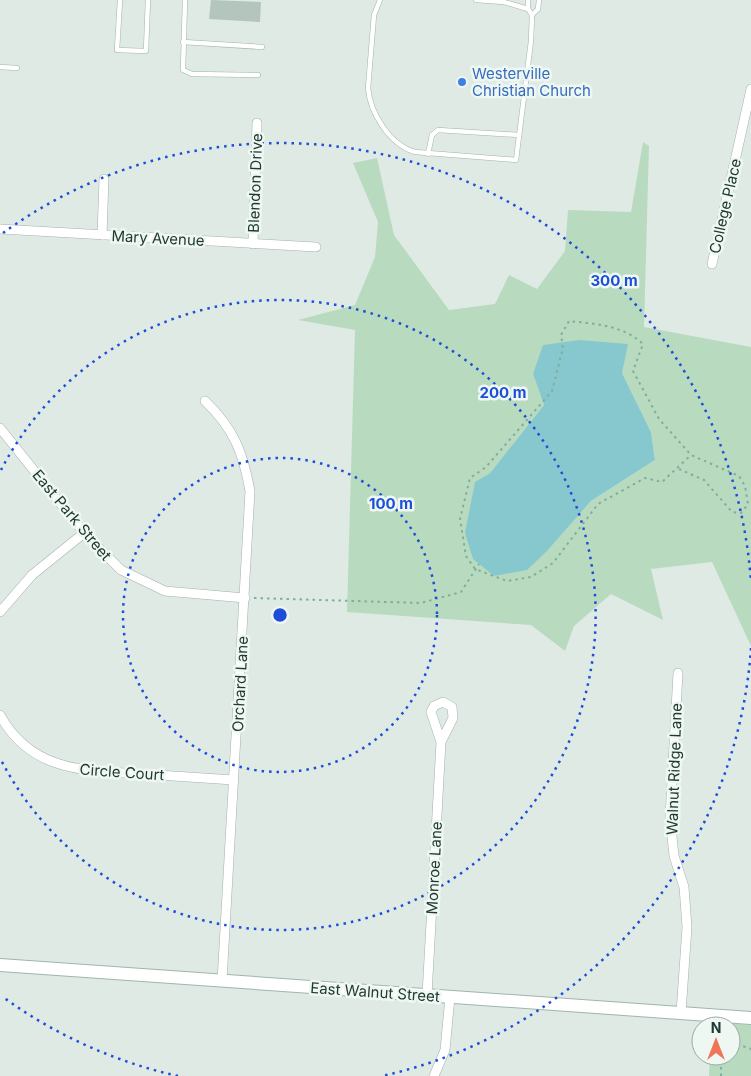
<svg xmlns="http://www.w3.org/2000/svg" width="751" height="1076" font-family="Inter,sans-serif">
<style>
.green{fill:#b8dbbf;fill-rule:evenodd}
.water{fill:#87c8cf}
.building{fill:#b4c5bd}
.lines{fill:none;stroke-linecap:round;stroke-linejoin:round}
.service-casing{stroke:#a2b2ac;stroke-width:5.5}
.minor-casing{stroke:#a2b2ac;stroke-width:10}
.secondary-casing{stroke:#9eb6ac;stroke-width:14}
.path{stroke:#80ad9d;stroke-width:2;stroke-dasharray:2.5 4;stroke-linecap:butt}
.service{stroke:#fff;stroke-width:4.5}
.minor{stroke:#fff;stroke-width:9}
.secondary{stroke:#fff;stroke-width:12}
.ring{fill:none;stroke:#1d4ed8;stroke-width:2.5;stroke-dasharray:2.5 5}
.shop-dot{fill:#3f7fe0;stroke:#eff7f3;stroke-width:2}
.labels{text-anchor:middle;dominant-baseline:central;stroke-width:5;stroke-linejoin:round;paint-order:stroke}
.shop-label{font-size:15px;fill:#366cbe;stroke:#eff7f3;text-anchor:start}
.street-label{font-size:15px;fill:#203a32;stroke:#eff7f3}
.centre{fill:#1d4ed8;stroke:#eff7f3;stroke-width:2.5}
.ring-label{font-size:15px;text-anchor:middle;font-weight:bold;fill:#1d4ed8;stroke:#eff7f3;stroke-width:5;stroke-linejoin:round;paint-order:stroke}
</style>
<rect width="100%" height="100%" fill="#dfeae5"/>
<g class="green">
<path d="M 643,142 L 649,146 L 644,327 L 751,347 L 751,646 L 712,562 L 651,569 L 663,620 L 611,594 L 574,626 L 565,651 L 531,625 L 347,612 L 355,330 L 298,320 L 355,305 L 375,257 L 378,222 L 353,163 L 377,158 L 394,235 L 449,310 L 495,304 L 509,275 L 537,289 L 565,251 L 568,210 L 631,212 ZM 622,373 L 651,432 L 655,460 L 591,501 L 548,550 L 475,483 L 490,473 L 544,405 L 533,374 Z"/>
<path d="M 712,1022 L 751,1025 L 751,1076 L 709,1076 L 710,1056 L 731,1056 L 731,1026 L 712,1026 Z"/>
</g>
<path class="water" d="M 579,340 L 628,344 L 622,373 L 651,432 L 655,460 L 591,501 L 548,550 L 527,570 L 494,576 L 473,559 L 465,533 L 475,482 L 490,473 L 544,405 L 533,374 L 543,345 Z"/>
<path class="building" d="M 211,0 L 261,2 L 260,22 L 209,19 Z"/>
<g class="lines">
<defs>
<g id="service">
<path d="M 120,0 L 117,50 L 146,51 L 148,0"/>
<path d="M 185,0 L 183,70 L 192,74 L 258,75"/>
<path d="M 380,0 L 374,15 L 368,88 C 370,113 390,145 415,152 L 516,160 L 531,41 L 532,15 L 528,9 L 528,0"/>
<path d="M 476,0 L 504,2 L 528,9"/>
<path d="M 532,15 L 538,9 L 539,0"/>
<path d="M 183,42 L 262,47"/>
<path d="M 0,67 L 17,68"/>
<path d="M 428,154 L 432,135 L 438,130 L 519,135"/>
</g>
<g id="minor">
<path d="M 0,229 L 316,247"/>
<path d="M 102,235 L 104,179"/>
<path d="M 253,244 L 257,123"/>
<path d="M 712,264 L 751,89"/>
<path d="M 205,401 C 234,429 243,452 250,491 L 222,981"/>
<path d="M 0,428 L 84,533 L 121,570 L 165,591 L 245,598"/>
<path d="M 0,612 L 32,575 L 84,533"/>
<path d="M 678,673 L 670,817 L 674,856 L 684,887 L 687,927 L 681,1013"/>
<path d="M 0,715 C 31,772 85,771 143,774 C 173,776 204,778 234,780"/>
<path d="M 427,995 L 441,742 L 453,718 L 452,707 L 443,702 L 434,706 L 431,712 L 441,742"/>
<path d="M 434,1076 L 445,1050 L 450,997"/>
</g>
<path id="secondary" d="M 0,965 L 751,1018"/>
</defs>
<use href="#service" class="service-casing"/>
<use href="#minor" class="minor-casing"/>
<use href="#secondary" class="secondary-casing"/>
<g class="path">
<path d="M 679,469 L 704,480 L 732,512 L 741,513 L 748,504 L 745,486 L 739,476 L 691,455 L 659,419 L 633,371 L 643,344 C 623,325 595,324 569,321 L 561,335 L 563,348 L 552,391 L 486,467 L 470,478 L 460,519 L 466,556 L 475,569 L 507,581 L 531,577 L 553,563 L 598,504 L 645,478 L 662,482 L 691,455"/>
<path d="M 254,598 L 421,603 L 461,592 L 479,564"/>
<path d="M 731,1042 L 751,1049"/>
<path d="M 721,1076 L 721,1056"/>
</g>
<use href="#service" class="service"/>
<use href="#minor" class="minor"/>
<use href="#secondary" class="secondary"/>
</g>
<g class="ring">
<circle cx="280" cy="615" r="157"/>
<path d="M1 470A315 315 0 1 1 1 760"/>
<path d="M751 648A472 472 0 0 1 382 1076M178 1076A472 472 0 0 1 3 997M3 233A472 472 0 0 1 751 582"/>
</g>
<circle class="shop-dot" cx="462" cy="82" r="5"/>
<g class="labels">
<g class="shop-label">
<text x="472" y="73">Westerville<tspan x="472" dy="17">Christian Church</tspan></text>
</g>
<g class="street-label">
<text transform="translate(255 183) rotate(-88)">Blendon Drive</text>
<text transform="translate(725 206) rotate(-77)">College Place</text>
<text transform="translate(158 238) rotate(3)">Mary Avenue</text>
<text transform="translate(72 515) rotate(50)">East Park Street</text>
<text transform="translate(240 684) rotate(-87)">Orchard Lane</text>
<text transform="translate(674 769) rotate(-88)">Walnut Ridge Lane</text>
<text transform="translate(122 772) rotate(4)">Circle Court</text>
<text transform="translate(434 868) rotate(-87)">Monroe Lane</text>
<text transform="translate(375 992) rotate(4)">East Walnut Street</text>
</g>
</g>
<circle cx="280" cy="615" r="8" class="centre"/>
<g class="ring-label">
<text x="614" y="286">300 m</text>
<text x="503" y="398">200 m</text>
<text x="391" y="509">100 m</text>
</g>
<g transform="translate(716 1041)"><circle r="24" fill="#eff7f3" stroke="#9caba6"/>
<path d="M0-4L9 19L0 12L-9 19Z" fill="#f07457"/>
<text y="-8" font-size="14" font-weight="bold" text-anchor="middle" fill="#203a32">N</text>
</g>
</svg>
